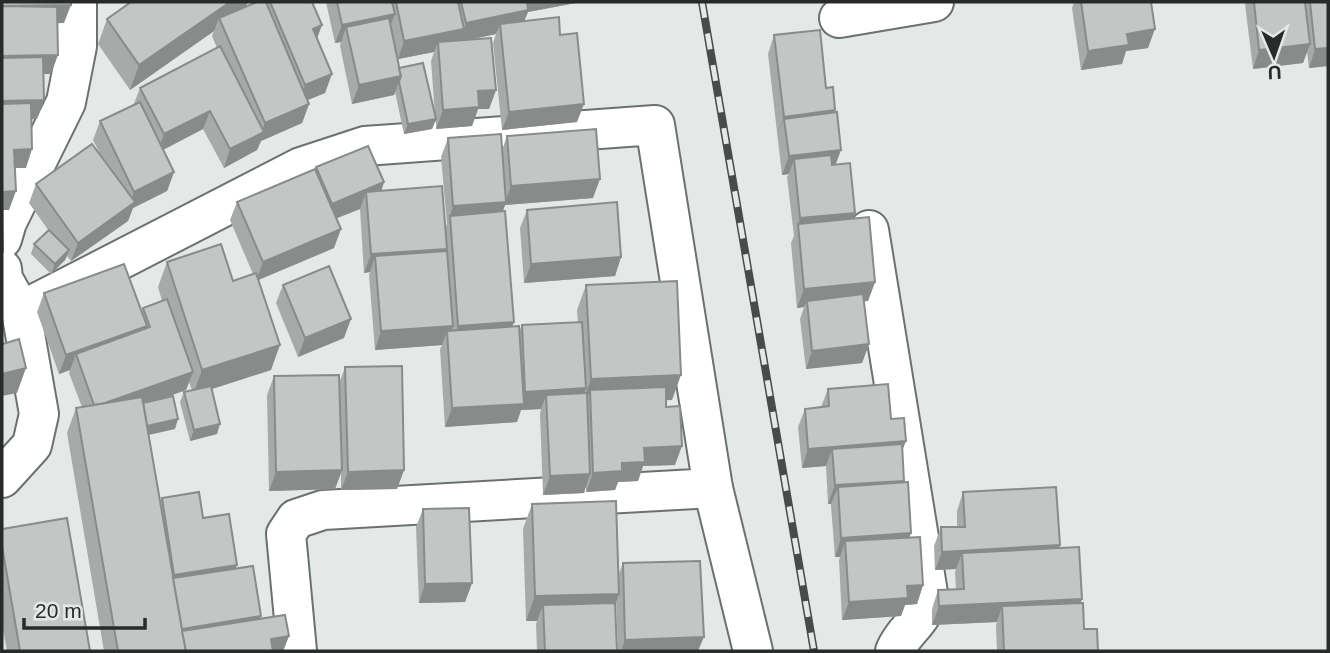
<svg xmlns="http://www.w3.org/2000/svg" width="1330" height="653" font-family="Helvetica,sans-serif">
<style>
.lines{fill:none;stroke-linecap:round;stroke-linejoin:round}
.street-casing{stroke:#6c7070;stroke-width:42}
.street{stroke:#fff;stroke-width:38}
.rail-casing{stroke:#494a4a;stroke-width:8}
.rail{stroke:#e4e9e8;stroke-width:5;stroke-dasharray:16;stroke-linecap:butt}
.wall{fill:#a7aaa9;fill-rule:evenodd}
.shaded-wall{fill:#888b8a}
.building{fill:#c2c6c5;stroke:#888b8a;stroke-width:2}
</style>
<rect width="100%" height="100%" fill="#e4e9e8"/>
<g class="lines">
<defs>
<g id="street">
<path d="M 839,18 L 934,2"/>
<path d="M 869,230 L 928,593 C 925,622 905,627 895,651"/>
<path d="M 2,239 L 7,222 L 66,102 L 77,46 L 77,2"/>
<path d="M 2,269 L 3,279 L 21,311 L 39,414 L 32,445 L 2,478"/>
<path d="M 21,311 L 301,167 L 365,146 L 655,125 L 713,488 L 323,510 L 296,519 L 286,534 L 297,651"/>
<path d="M 713,488 L 753,651"/>
</g>
</defs>
<use href="#street" class="street-casing"/>
<use href="#street" class="street"/>
<defs>
<path id="rail" d="M 702,2 L 814,651"/>
</defs>
<use href="#rail" class="rail-casing"/>
<use href="#rail" class="rail"/>
</g>
<g class="wall">
<path d="M 131,2 L 248,2 L 246,6 L 257,2 L 312,2 L 325,93 L 307,100 L 309,104 L 302,123 L 261,141 L 257,150 L 224,168 L 203,129 L 163,150 L 174,172 L 167,191 L 133,208 L 128,221 L 71,261 L 67,256 L 65,260 L 51,274 L 31,254 L 34,244 L 49,231 L 29,203 L 36,184 L 100,154 L 93,140 L 100,121 L 133,106 L 140,88 L 217,48 L 212,36 L 214,31 L 130,90 L 98,44 L 107,19 Z"/>
<path d="M 326,2 L 581,2 L 528,12 L 524,21 L 560,35 L 577,122 L 502,130 L 493,43 L 496,34 L 471,39 L 496,90 L 489,109 L 478,109 L 472,126 L 436,129 L 436,120 L 432,129 L 404,134 L 395,92 L 394,95 L 352,104 L 340,46 L 341,42 L 335,43 ZM 434,52 L 431,61 L 435,115 L 399,68 L 398,59 Z"/>
<path d="M 1074,2 L 1151,2 L 1148,48 L 1126,51 L 1122,64 L 1081,70 L 1072,8 Z"/>
<path d="M 1246,2 L 1328,2 L 1328,66 L 1309,68 L 1307,52 L 1303,63 L 1253,69 L 1245,4 Z"/>
<path d="M 774,35 L 826,88 L 834,112 L 836,164 L 855,213 L 853,219 L 875,282 L 868,301 L 864,301 L 869,344 L 862,363 L 806,369 L 800,319 L 804,307 L 797,308 L 791,243 L 794,236 L 787,177 L 789,174 L 782,175 L 768,54 Z"/>
<path d="M 507,136 L 593,198 L 505,205 L 503,211 L 512,326 L 519,332 L 522,325 L 578,323 L 577,310 L 586,285 L 672,400 L 666,400 L 666,407 L 675,465 L 643,466 L 638,481 L 618,482 L 615,490 L 586,492 L 586,486 L 584,493 L 543,495 L 540,414 L 541,409 L 521,410 L 517,422 L 445,427 L 440,349 L 442,345 L 375,350 L 369,275 L 370,272 L 364,273 L 360,209 L 336,218 L 334,248 L 258,280 L 271,370 L 212,389 L 217,434 L 190,441 L 180,402 L 184,392 L 192,390 L 189,382 L 186,390 L 161,399 L 175,429 L 149,435 L 160,503 L 162,498 L 203,518 L 236,568 L 261,616 L 260,619 L 289,636 L 283,651 L 104,651 L 67,433 L 76,408 L 82,407 L 69,373 L 70,370 L 59,374 L 37,312 L 44,293 L 142,312 L 143,308 L 162,301 L 158,287 L 167,262 L 233,281 L 253,274 L 230,220 L 237,202 L 315,170 L 316,167 L 384,182 L 381,191 L 445,228 L 447,224 L 441,157 L 448,138 L 502,150 Z"/>
<path d="M 527,210 L 621,257 L 615,276 L 524,283 L 520,228 Z"/>
<path d="M 283,285 L 344,338 L 298,357 L 276,303 Z"/>
<path d="M 345,367 L 404,470 L 397,489 L 341,490 L 341,473 L 335,489 L 269,491 L 267,395 L 274,376 L 339,384 Z"/>
<path d="M 828,389 L 891,419 L 902,452 L 904,483 L 909,538 L 923,585 L 917,604 L 905,605 L 901,616 L 842,620 L 839,560 L 840,557 L 835,557 L 831,506 L 831,504 L 828,504 L 826,466 L 802,468 L 798,427 L 805,409 L 821,407 Z"/>
<path d="M 963,492 L 1060,545 L 1059,548 L 1080,603 L 1084,629 L 1098,651 L 997,651 L 996,625 L 997,622 L 932,625 L 932,609 L 938,590 L 956,589 L 955,572 L 956,569 L 935,570 L 934,546 L 941,527 L 957,527 L 957,511 Z"/>
<path d="M 532,504 L 618,576 L 623,563 L 698,651 L 618,651 L 616,600 L 615,603 L 617,651 L 537,651 L 536,624 L 537,621 L 526,621 L 523,529 Z"/>
<path d="M 423,509 L 472,583 L 465,602 L 419,603 L 416,527 Z"/>
<path d="M 2,529 L 90,651 L 7,651 L 2,624 Z"/>
</g>
<g class="shaded-wall">
<path d="M 230,2 L 248,2 L 244,10 L 219,18 L 214,31 L 130,90 L 139,65 Z"/>
<path d="M 526,2 L 581,2 L 528,12 L 521,29 L 500,24 L 496,34 L 459,42 L 438,42 L 434,52 L 398,59 L 404,41 L 464,29 L 466,23 Z"/>
<path d="M 71,5 L 64,23 L 2,25 L 2,6 Z"/>
<path d="M 395,14 L 388,32 L 346,27 L 341,42 L 335,43 L 342,25 Z"/>
<path d="M 322,25 L 315,44 L 313,29 Z"/>
<path d="M 1155,29 L 1148,48 L 1126,51 L 1122,64 L 1081,70 L 1088,51 L 1127,34 Z"/>
<path d="M 1310,44 L 1303,63 L 1253,69 L 1259,50 Z"/>
<path d="M 1328,48 L 1328,66 L 1309,68 L 1315,49 Z"/>
<path d="M 58,55 L 51,74 L 2,74 L 2,56 Z"/>
<path d="M 332,74 L 325,93 L 298,104 L 305,85 Z"/>
<path d="M 401,76 L 394,95 L 352,104 L 359,85 Z"/>
<path d="M 496,90 L 489,109 L 478,109 L 472,126 L 436,129 L 443,110 L 478,91 Z"/>
<path d="M 44,100 L 37,119 L 2,120 L 2,101 Z"/>
<path d="M 309,104 L 302,123 L 261,141 L 257,150 L 224,168 L 230,149 L 261,133 L 265,123 Z"/>
<path d="M 584,104 L 577,122 L 502,130 L 509,112 Z"/>
<path d="M 835,110 L 828,129 L 784,119 L 777,135 L 784,117 Z"/>
<path d="M 210,111 L 203,129 L 157,153 L 164,134 Z"/>
<path d="M 436,119 L 432,129 L 404,134 L 408,124 Z"/>
<path d="M 32,149 L 26,168 L 7,168 L 14,150 Z"/>
<path d="M 841,150 L 834,169 L 794,159 L 789,174 L 782,175 L 789,156 Z"/>
<path d="M 174,172 L 167,191 L 133,208 L 128,221 L 71,261 L 78,243 L 129,206 L 134,192 Z"/>
<path d="M 600,179 L 593,198 L 505,205 L 499,221 L 450,216 L 453,206 L 505,202 L 511,186 Z"/>
<path d="M 384,182 L 378,201 L 366,192 L 360,209 L 325,223 L 332,204 Z"/>
<path d="M 16,191 L 9,210 L 2,210 L 2,192 Z"/>
<path d="M 855,213 L 848,232 L 798,225 L 800,218 Z"/>
<path d="M 341,229 L 334,248 L 256,281 L 263,262 Z"/>
<path d="M 447,249 L 440,267 L 375,256 L 370,272 L 364,273 L 371,254 Z"/>
<path d="M 69,250 L 65,260 L 51,274 L 55,264 Z"/>
<path d="M 621,257 L 615,276 L 524,283 L 531,264 Z"/>
<path d="M 875,282 L 868,301 L 807,307 L 807,301 L 804,307 L 797,308 L 804,289 Z"/>
<path d="M 351,319 L 344,338 L 298,357 L 305,338 Z"/>
<path d="M 514,322 L 507,341 L 451,345 L 458,326 Z"/>
<path d="M 147,326 L 140,345 L 76,354 L 70,370 L 59,374 L 66,355 Z"/>
<path d="M 453,326 L 448,341 L 447,331 L 442,345 L 375,350 L 381,331 Z"/>
<path d="M 869,344 L 862,363 L 806,369 L 812,351 Z"/>
<path d="M 280,345 L 271,370 L 193,395 L 202,370 Z"/>
<path d="M 26,368 L 17,393 L 2,396 L 2,374 Z"/>
<path d="M 193,372 L 186,390 L 141,406 L 95,406 Z"/>
<path d="M 681,375 L 672,400 L 591,404 L 590,390 L 585,404 L 582,404 L 591,379 Z"/>
<path d="M 586,388 L 579,407 L 546,395 L 541,409 L 521,410 L 517,422 L 445,427 L 452,408 L 521,404 L 525,392 Z"/>
<path d="M 178,419 L 175,429 L 142,436 L 145,426 Z"/>
<path d="M 220,424 L 217,434 L 190,441 L 194,430 Z"/>
<path d="M 906,441 L 899,459 L 832,449 L 826,466 L 802,468 L 808,449 Z"/>
<path d="M 682,446 L 675,465 L 643,466 L 638,481 L 618,482 L 615,490 L 586,492 L 593,473 L 644,448 Z"/>
<path d="M 342,470 L 335,489 L 269,491 L 276,472 Z"/>
<path d="M 404,470 L 397,489 L 341,490 L 348,472 Z"/>
<path d="M 590,474 L 584,493 L 543,495 L 550,476 Z"/>
<path d="M 904,481 L 897,500 L 838,487 L 831,504 L 828,504 L 835,485 Z"/>
<path d="M 911,533 L 904,552 L 845,541 L 840,557 L 835,557 L 841,538 Z"/>
<path d="M 1060,545 L 1053,563 L 962,553 L 956,569 L 935,570 L 942,552 Z"/>
<path d="M 237,565 L 230,584 L 172,578 L 174,575 Z"/>
<path d="M 472,583 L 465,602 L 419,603 L 425,584 Z"/>
<path d="M 923,585 L 917,604 L 905,605 L 901,616 L 842,620 L 849,602 L 907,586 Z"/>
<path d="M 619,594 L 610,619 L 543,605 L 537,621 L 526,621 L 535,596 Z"/>
<path d="M 1082,599 L 1075,618 L 1002,606 L 997,622 L 932,625 L 939,606 Z"/>
<path d="M 261,616 L 254,635 L 184,646 L 180,629 Z"/>
<path d="M 289,636 L 283,651 L 267,651 L 271,639 Z"/>
<path d="M 704,637 L 698,651 L 621,651 L 625,640 Z"/>
</g>
<g class="building">
<path d="M 2,2 L 71,2 L 71,5 L 2,6 Z"/>
<path d="M 131,2 L 230,2 L 139,65 L 107,19 Z"/>
<path d="M 257,2 L 266,2 L 309,104 L 265,123 L 219,18 Z"/>
<path d="M 270,2 L 312,2 L 322,25 L 313,29 L 332,74 L 305,85 Z"/>
<path d="M 337,2 L 392,2 L 395,14 L 342,25 Z"/>
<path d="M 396,2 L 458,2 L 464,29 L 404,41 Z"/>
<path d="M 461,2 L 527,2 L 528,10 L 466,23 Z"/>
<path d="M 1081,2 L 1151,2 L 1155,29 L 1127,34 L 1129,45 L 1088,51 Z"/>
<path d="M 1254,2 L 1305,2 L 1310,44 L 1259,50 Z"/>
<path d="M 1310,2 L 1328,2 L 1328,48 L 1315,49 Z"/>
<path d="M 2,6 L 57,7 L 58,55 L 2,56 Z"/>
<path d="M 559,17 L 560,35 L 577,33 L 584,104 L 509,112 L 500,24 Z"/>
<path d="M 389,18 L 401,76 L 359,85 L 346,27 Z"/>
<path d="M 820,30 L 826,88 L 833,87 L 835,110 L 784,117 L 774,35 Z"/>
<path d="M 491,38 L 496,90 L 478,91 L 479,107 L 443,110 L 438,42 Z"/>
<path d="M 220,46 L 264,132 L 230,149 L 210,111 L 164,134 L 140,88 Z"/>
<path d="M 43,57 L 44,100 L 2,101 L 2,58 Z"/>
<path d="M 423,63 L 436,119 L 408,124 L 399,82 L 401,76 L 399,68 Z"/>
<path d="M 140,102 L 174,172 L 134,192 L 100,121 Z"/>
<path d="M 31,103 L 32,149 L 14,150 L 16,191 L 2,192 L 3,252 L 2,252 L 2,104 Z"/>
<path d="M 837,112 L 841,150 L 789,156 L 784,119 Z"/>
<path d="M 596,129 L 600,179 L 511,186 L 507,136 Z"/>
<path d="M 501,134 L 506,202 L 453,206 L 448,138 Z"/>
<path d="M 92,144 L 135,202 L 78,243 L 36,184 Z"/>
<path d="M 368,146 L 384,182 L 332,204 L 316,167 Z"/>
<path d="M 831,155 L 832,165 L 850,163 L 855,213 L 800,218 L 794,159 Z"/>
<path d="M 315,169 L 341,229 L 263,262 L 237,202 Z"/>
<path d="M 442,186 L 447,249 L 371,254 L 366,192 Z"/>
<path d="M 617,202 L 621,257 L 531,264 L 527,210 Z"/>
<path d="M 505,211 L 514,322 L 458,326 L 450,216 Z"/>
<path d="M 869,217 L 875,282 L 804,289 L 798,224 Z"/>
<path d="M 49,230 L 69,250 L 55,264 L 34,244 Z"/>
<path d="M 221,244 L 233,281 L 256,273 L 280,345 L 202,370 L 167,262 Z"/>
<path d="M 447,251 L 453,326 L 381,331 L 375,256 Z"/>
<path d="M 124,264 L 147,326 L 66,355 L 44,293 Z"/>
<path d="M 329,266 L 351,319 L 305,338 L 283,285 Z"/>
<path d="M 677,281 L 681,375 L 591,379 L 586,285 Z"/>
<path d="M 863,294 L 869,344 L 812,351 L 807,301 Z"/>
<path d="M 167,299 L 193,372 L 102,404 L 94,405 L 76,354 L 150,327 L 143,308 Z"/>
<path d="M 582,322 L 586,388 L 525,392 L 522,325 Z"/>
<path d="M 519,326 L 524,404 L 452,408 L 447,331 Z"/>
<path d="M 19,339 L 26,368 L 2,374 L 2,340 L 3,344 Z"/>
<path d="M 402,366 L 404,470 L 348,472 L 345,367 Z"/>
<path d="M 339,375 L 342,470 L 276,472 L 274,376 Z"/>
<path d="M 888,384 L 891,419 L 904,418 L 906,441 L 808,449 L 805,409 L 829,406 L 828,389 Z"/>
<path d="M 211,386 L 220,424 L 194,430 L 184,392 Z"/>
<path d="M 666,387 L 666,407 L 680,406 L 682,446 L 644,448 L 645,462 L 622,463 L 622,471 L 593,473 L 590,390 Z"/>
<path d="M 587,393 L 590,474 L 550,476 L 546,395 Z"/>
<path d="M 173,396 L 178,419 L 147,426 L 143,403 Z"/>
<path d="M 142,397 L 186,651 L 118,651 L 76,408 Z"/>
<path d="M 902,444 L 904,481 L 835,485 L 832,449 Z"/>
<path d="M 908,482 L 911,533 L 841,538 L 838,487 Z"/>
<path d="M 1056,487 L 1060,545 L 942,552 L 941,527 L 965,527 L 963,492 Z"/>
<path d="M 199,492 L 203,518 L 229,514 L 237,565 L 174,575 L 162,498 Z"/>
<path d="M 616,501 L 619,594 L 535,596 L 532,504 Z"/>
<path d="M 469,508 L 472,583 L 425,584 L 423,509 Z"/>
<path d="M 67,518 L 90,651 L 20,651 L 2,546 L 2,529 Z"/>
<path d="M 920,537 L 923,585 L 907,586 L 908,598 L 849,602 L 845,541 Z"/>
<path d="M 1079,547 L 1082,599 L 939,606 L 938,590 L 964,589 L 962,553 Z"/>
<path d="M 700,561 L 704,637 L 625,640 L 623,563 Z"/>
<path d="M 253,566 L 261,616 L 182,629 L 173,578 Z"/>
<path d="M 615,603 L 617,651 L 545,651 L 543,605 Z"/>
<path d="M 1083,603 L 1084,629 L 1097,629 L 1098,651 L 1004,651 L 1002,606 Z"/>
<path d="M 285,615 L 289,636 L 271,639 L 273,651 L 186,651 L 182,631 Z"/>
</g>
<rect width="1330" height="653" fill="none" stroke="#292a2a" stroke-width="7"/>
<g transform="translate(1274 56) rotate(178)" stroke="#e4e9e8" stroke-width="5" paint-order="stroke">
<path d="M0-5L12 26L0 18L-12 26Z" fill="#292a2a"/>
<text y="-10" font-size="19" font-weight="bold" text-anchor="middle" fill="#292a2a">U</text>
</g>
<path d="M24 618v10h121v-10" fill="none" stroke="#292a2a" stroke-width="3.5"/>
<text x="35" y="618" font-size="21" fill="#292a2a" stroke="#e4e9e8" stroke-width="5" paint-order="stroke">20 m</text>
</svg>
